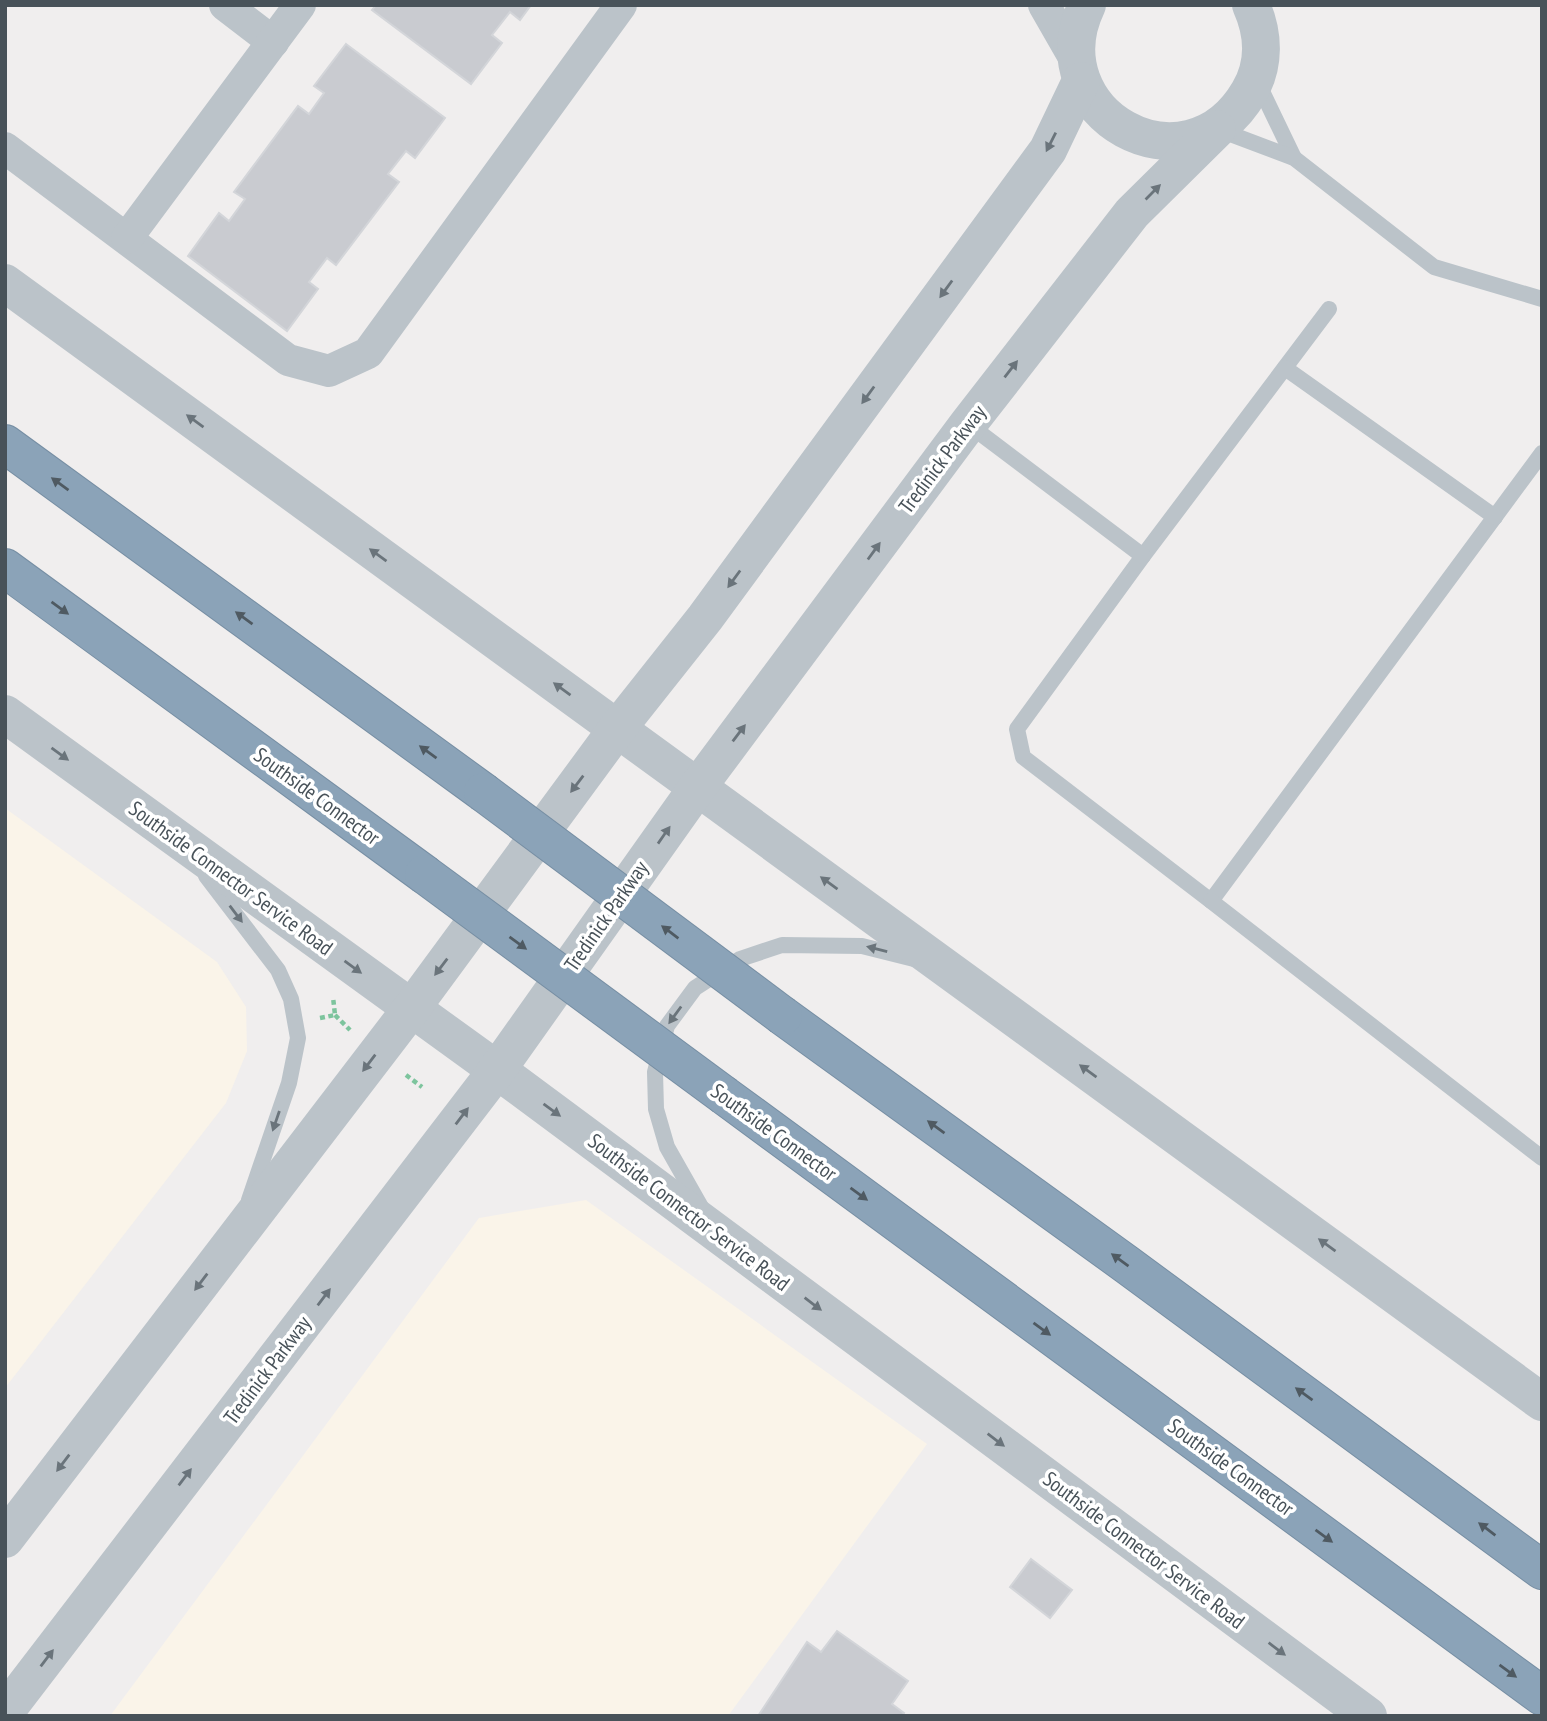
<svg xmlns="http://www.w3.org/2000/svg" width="1547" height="1721" font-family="'PT Sans Narrow',sans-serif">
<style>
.commercial{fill:#faf4e9}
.building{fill:#c9cbd0;stroke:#d3d5d9;stroke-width:2}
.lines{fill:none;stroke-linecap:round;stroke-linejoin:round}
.motorway-casing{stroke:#768ea3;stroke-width:40}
.path{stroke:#7dc49d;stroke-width:4.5;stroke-dasharray:5 3.5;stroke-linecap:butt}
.service{stroke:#bbc3c9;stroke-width:16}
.minor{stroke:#bbc3c9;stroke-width:32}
.tertiary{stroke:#bbc3c9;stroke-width:38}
.motorway{stroke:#8ba3b8;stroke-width:38}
.motorway-bridge-casing{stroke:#768ea3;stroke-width:40;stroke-linecap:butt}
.motorway-bridge{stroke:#8ba3b8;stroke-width:38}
.oneway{fill:#6a747b}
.oneway2{fill:#4f5a62}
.labels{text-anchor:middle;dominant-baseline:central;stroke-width:7;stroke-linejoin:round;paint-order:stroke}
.street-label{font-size:21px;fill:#485259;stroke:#fff}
</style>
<rect width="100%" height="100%" fill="#f0eeee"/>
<g class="commercial">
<path d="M 5,808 L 217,962 L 246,1007 L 247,1051 L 226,1103 L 5,1388 Z"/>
<path d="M 586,1200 L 927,1444 L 728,1716 L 110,1716 L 479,1218 Z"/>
</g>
<g class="building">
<path d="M 376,5 L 531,5 L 520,20 L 510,12 L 492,35 L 502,43 L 471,84 L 372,10 Z"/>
<path d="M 346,44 L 445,118 L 415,158 L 406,151 L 388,174 L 399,182 L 336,265 L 327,258 L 309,282 L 318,289 L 287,331 L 188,256 L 219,213 L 229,221 L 245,199 L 234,192 L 298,106 L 309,114 L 324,93 L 314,86 Z"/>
<path d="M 1031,1559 L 1072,1590 L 1050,1618 L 1010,1587 Z"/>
<path d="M 837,1631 L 908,1681 L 892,1704 L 904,1713 L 902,1716 L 758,1716 L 807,1642 L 821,1652 Z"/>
</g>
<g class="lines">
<defs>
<g id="motorway">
<path d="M 5,444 L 483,792"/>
<path d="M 5,568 L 424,874"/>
<path d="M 783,1016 L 1126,1264 L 1542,1570"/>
<path d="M 725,1096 L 1542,1696"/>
</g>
</defs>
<use href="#motorway" class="motorway-casing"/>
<g class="path">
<path d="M 335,1015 L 350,1030"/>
<path d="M 320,1018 L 335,1015 L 333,997"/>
<path d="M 406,1075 L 422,1087"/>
</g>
<g class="service">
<path d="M 1257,81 L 1294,158"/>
<path d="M 1217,129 L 1294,158 L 1434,267 L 1542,299"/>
<path d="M 1329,309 L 1143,556 L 1017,729 L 1023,757 L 1211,901 L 1542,453"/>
<path d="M 1285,368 L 1495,517"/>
<path d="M 968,424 L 1143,556"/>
<path d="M 206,876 L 278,970 L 291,999 L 298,1038 L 289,1083 L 249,1200"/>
<path d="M 1211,901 L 1542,1158"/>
<path d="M 701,1207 L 667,1147 L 656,1109 L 655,1072 L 667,1026 L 695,988 L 740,959 L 782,945 L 862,946 L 914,959"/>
</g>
<g class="minor">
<path d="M 225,5 L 273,42"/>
<path d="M 1044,5 L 1079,66"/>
<path d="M 5,148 L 288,360 L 329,371 L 368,353 L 621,5"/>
<path d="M 127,238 L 300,5"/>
</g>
<g class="tertiary">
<path d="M 1087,5 C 1035,113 1186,199 1249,92 C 1265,65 1264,34 1251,5"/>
<path d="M 5,283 L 1542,1402"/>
<path d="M 5,714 L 497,1070 L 1368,1716"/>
<path d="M 5,1539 L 411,1009 L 617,729 L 705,618 L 1048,150 L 1081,81"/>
<path d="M 5,1712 L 497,1070 L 697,788 L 968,424 L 1132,213 L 1217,129"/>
</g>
<use href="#motorway" class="motorway"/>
<defs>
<g id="motorway-bridge">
<path d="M 483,792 L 783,1016"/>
<path d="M 424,874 L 725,1096"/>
</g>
</defs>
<use href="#motorway-bridge" class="motorway-bridge-casing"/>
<use href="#motorway-bridge" class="motorway-bridge"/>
</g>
<defs><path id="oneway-solid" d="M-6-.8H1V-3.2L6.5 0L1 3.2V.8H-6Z" transform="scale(1.75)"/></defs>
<g class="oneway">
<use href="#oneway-solid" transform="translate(1051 142) rotate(117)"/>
<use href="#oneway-solid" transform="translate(1153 192) rotate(-45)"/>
<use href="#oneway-solid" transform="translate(946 289) rotate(126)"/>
<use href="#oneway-solid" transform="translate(1011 369) rotate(-52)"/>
<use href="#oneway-solid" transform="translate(868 395) rotate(126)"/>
<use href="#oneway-solid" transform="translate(195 421) rotate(-144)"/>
<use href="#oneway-solid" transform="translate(874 551) rotate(-54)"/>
<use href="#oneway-solid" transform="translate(378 555) rotate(-144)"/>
<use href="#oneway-solid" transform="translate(734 579) rotate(126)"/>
<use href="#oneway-solid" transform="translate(562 689) rotate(-144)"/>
<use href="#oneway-solid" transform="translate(739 733) rotate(-53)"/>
<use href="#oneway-solid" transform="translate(60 754) rotate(36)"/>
<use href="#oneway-solid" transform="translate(577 784) rotate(127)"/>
<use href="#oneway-solid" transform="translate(664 835) rotate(-55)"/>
<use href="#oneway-solid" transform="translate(829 883) rotate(-144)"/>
<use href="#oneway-solid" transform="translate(236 914) rotate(53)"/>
<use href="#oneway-solid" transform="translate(877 949) rotate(-166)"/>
<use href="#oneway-solid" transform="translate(353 967) rotate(36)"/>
<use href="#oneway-solid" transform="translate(441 967) rotate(127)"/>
<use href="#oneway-solid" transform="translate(675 1015) rotate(126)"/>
<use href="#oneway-solid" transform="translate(369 1063) rotate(127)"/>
<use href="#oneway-solid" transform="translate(1088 1071) rotate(-144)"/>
<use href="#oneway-solid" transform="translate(552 1110) rotate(36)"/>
<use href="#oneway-solid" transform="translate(462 1116) rotate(-53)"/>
<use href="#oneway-solid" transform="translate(276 1121) rotate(109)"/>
<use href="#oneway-solid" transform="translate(1327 1245) rotate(-144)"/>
<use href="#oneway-solid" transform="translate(201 1282) rotate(127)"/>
<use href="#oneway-solid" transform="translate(324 1297) rotate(-53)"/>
<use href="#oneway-solid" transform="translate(813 1304) rotate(37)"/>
<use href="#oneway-solid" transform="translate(996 1440) rotate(37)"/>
<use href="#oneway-solid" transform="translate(63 1463) rotate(127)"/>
<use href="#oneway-solid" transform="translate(185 1477) rotate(-53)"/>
<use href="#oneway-solid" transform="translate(1277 1649) rotate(37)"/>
<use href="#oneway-solid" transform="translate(47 1658) rotate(-53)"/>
</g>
<g class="oneway2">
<use href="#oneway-solid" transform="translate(60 484) rotate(-144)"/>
<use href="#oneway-solid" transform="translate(60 608) rotate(36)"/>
<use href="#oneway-solid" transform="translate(244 618) rotate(-144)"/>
<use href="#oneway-solid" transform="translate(428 752) rotate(-144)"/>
<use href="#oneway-solid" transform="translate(670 932) rotate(-143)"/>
<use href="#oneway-solid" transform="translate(518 943) rotate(36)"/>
<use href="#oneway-solid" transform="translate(936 1127) rotate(-144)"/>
<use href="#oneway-solid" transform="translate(859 1194) rotate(36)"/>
<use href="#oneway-solid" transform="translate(1120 1260) rotate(-144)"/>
<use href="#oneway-solid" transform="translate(1042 1329) rotate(36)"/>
<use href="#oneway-solid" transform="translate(1304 1394) rotate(-144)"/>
<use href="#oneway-solid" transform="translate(1487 1529) rotate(-143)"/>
<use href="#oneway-solid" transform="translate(1324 1536) rotate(36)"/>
<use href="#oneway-solid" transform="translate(1508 1671) rotate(36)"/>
</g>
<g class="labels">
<g class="street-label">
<text transform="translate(942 459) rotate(-53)">Tredinick Parkway</text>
<text transform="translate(317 796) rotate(36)">Southside Connector</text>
<text transform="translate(231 878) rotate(36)">Southside Connector Service Road</text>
<text transform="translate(606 916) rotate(-55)">Tredinick Parkway</text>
<text transform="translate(774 1132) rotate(36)">Southside Connector</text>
<text transform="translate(689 1212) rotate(37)">Southside Connector Service Road</text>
<text transform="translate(267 1370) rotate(-53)">Tredinick Parkway</text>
<text transform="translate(1231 1467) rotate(36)">Southside Connector</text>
<text transform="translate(1144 1550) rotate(37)">Southside Connector Service Road</text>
</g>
</g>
<rect width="1547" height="1721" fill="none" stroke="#485259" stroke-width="14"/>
</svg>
